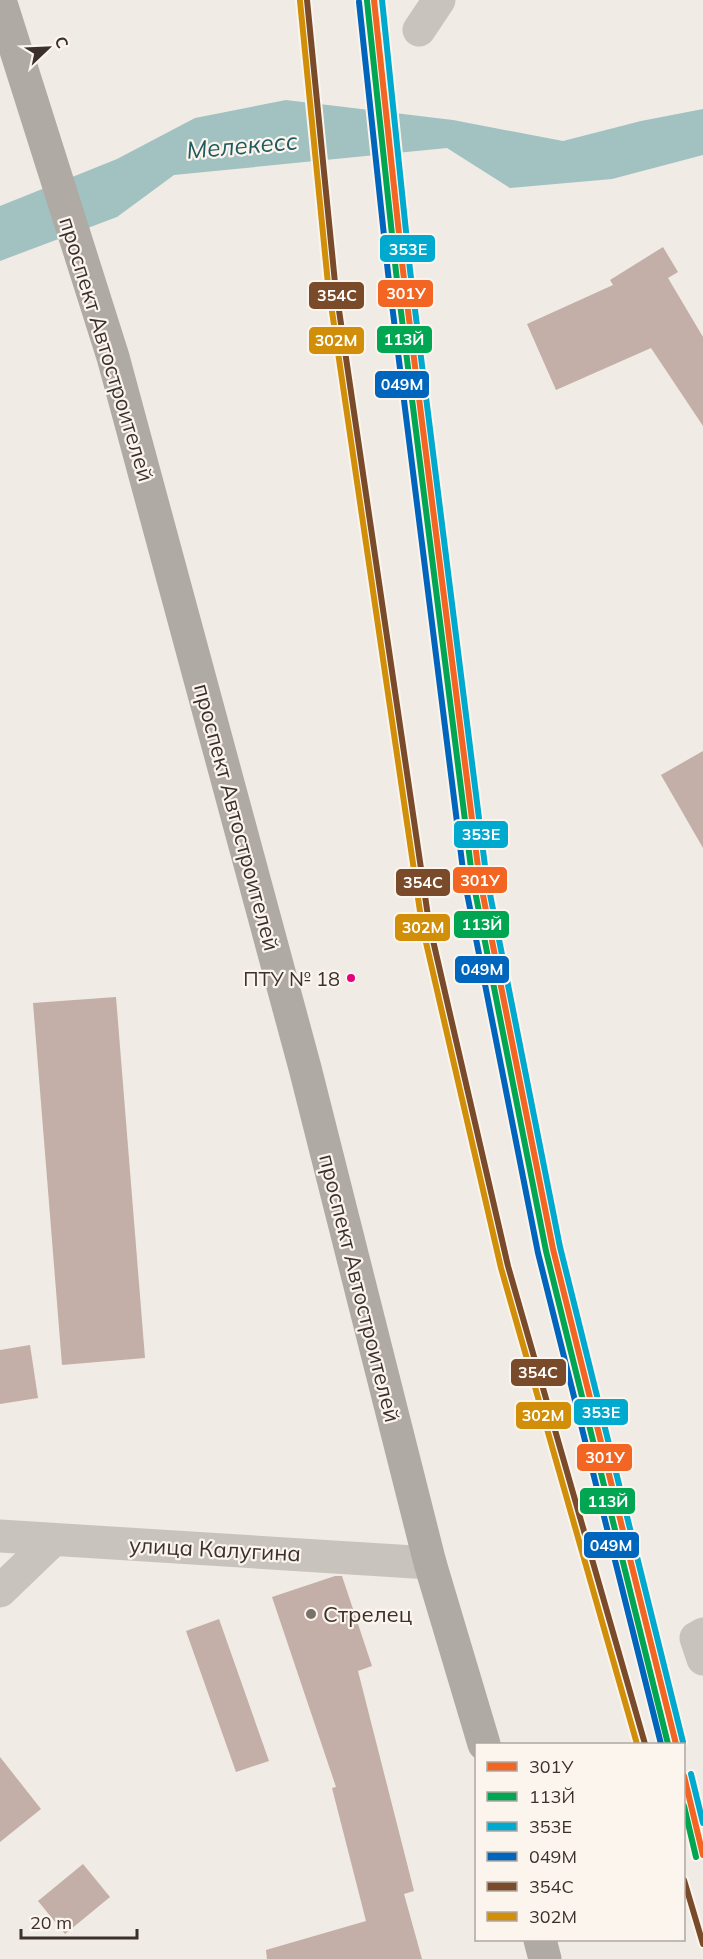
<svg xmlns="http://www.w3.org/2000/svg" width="703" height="1959" font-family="Mulish,sans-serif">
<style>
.water{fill:#a1c2c1}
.building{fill:#c3afa7}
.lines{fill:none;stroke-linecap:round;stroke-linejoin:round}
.minor{stroke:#c9c3be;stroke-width:33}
.highway{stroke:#afaaa4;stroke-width:33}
.rail-1-casing{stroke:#fbf5ee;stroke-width:10}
.rail-2-casing{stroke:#fbf5ee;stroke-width:10}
.rail-3-casing{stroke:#fbf5ee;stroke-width:10}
.rail-4-casing{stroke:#fbf5ee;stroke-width:10}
.rail-5-casing{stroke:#fbf5ee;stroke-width:10}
.rail-6-casing{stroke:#fbf5ee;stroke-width:10}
.rail-1{stroke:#f26522;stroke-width:6}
.rail-2{stroke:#00a651;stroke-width:6}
.rail-3{stroke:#00a9ce;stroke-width:6}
.rail-4{stroke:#0065bd;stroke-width:6}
.rail-5{stroke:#7a4b2a;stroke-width:6}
.rail-6{stroke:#d18e09;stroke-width:6}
.bus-dot{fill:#e5007d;stroke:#fbf5ee;stroke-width:2}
.poi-dot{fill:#7a716c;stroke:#fbf5ee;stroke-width:2}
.labels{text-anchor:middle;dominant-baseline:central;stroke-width:4.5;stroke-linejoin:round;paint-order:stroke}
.bus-label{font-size:20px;fill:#3b302b;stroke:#fbf5ee;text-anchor:end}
.street-label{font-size:22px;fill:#3b302b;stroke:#fbf5ee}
.poi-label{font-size:22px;fill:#3b302b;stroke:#fbf5ee;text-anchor:start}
.water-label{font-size:24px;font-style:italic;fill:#1f5a5e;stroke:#fbf5ee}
.line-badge{stroke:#fbf5ee;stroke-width:2}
.badge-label{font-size:16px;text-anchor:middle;font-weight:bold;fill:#fff}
</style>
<rect width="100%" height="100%" fill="#f0ebe5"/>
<path class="water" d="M 286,100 L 453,120 L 563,141 L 641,121 L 703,109 L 703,155 L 612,179 L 510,188 L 447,148 L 174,175 L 117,217 L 0,261 L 0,206 L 117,159 L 195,118 Z"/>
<g class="building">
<path d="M 663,247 L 678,272 L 668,278 L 703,337 L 703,426 L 651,348 L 556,390 L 527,324 L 613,285 L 610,280 Z"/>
<path d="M 703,751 L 703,848 L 661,775 Z"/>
<path d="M 116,997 L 145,1358 L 62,1365 L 33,1003 Z"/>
<path d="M 30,1345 L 38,1398 L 0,1404 L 0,1350 Z"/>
<path d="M 335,1576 L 342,1576 L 372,1666 L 358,1671 L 414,1891 L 404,1894 L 422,1959 L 267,1959 L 266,1950 L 366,1921 L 332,1788 L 336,1787 L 272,1597 Z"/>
<path d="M 219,1619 L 269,1761 L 236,1772 L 186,1631 Z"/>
<path d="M 0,1757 L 41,1809 L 0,1842 Z"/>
<path d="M 83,1864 L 110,1897 L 65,1934 L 38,1901 Z"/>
</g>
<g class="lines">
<g class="minor">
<path d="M 419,30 L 439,0"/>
<path d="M 0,1536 L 430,1563"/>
<path d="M 0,1591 L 53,1540"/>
<path d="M 703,1634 L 696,1638 L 703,1659"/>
</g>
<g class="highway">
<path d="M 0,0 L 113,357 L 305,1068 L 430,1563 L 484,1744"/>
<path d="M 540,1940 L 545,1959"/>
</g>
<defs>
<g id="rail-1">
<path d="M 374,0 L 403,271 L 479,875 L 553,1249 L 676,1744"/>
<path d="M 684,1776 L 703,1855"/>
</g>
<g id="rail-2">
<path d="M 367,1 L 396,272 L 472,876 L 546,1251 L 668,1744"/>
<path d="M 684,1806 L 696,1857"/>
</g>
<g id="rail-3">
<path d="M 382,0 L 410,270 L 486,874 L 560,1247 L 683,1742"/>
<path d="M 691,1774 L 703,1823"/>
</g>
<path id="rail-4" d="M 359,2 L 388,273 L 464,878 L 538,1253 L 661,1744"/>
<g id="rail-5">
<path d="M 307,0 L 335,283 L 429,923 L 508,1266 L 645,1744"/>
<path d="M 684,1880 L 703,1944"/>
</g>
<path id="rail-6" d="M 300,1 L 328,284 L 422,925 L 501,1268 L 637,1744"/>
</defs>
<use href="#rail-1" class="rail-1-casing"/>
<use href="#rail-2" class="rail-2-casing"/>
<use href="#rail-3" class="rail-3-casing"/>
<use href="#rail-4" class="rail-4-casing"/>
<use href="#rail-5" class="rail-5-casing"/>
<use href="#rail-6" class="rail-6-casing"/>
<use href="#rail-1" class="rail-1"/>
<use href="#rail-2" class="rail-2"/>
<use href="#rail-3" class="rail-3"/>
<use href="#rail-4" class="rail-4"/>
<use href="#rail-5" class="rail-5"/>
<use href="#rail-6" class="rail-6"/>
</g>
<circle class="bus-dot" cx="351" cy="978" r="5"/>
<circle class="poi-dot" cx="311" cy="1614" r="6"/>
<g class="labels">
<g class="bus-label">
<text x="340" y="978">ПТУ № 18</text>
</g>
<g class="street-label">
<text transform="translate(107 349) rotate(73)">проспект Автостроителей</text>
<text transform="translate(237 817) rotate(75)">проспект Автостроителей</text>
<text transform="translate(360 1288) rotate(76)">проспект Автостроителей</text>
<text transform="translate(215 1549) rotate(3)">улица Калугина</text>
</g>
<g class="poi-label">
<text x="323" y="1614">Стрелец</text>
</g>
<g class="water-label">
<text transform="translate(242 145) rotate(-5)">Мелекесс</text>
</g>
</g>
<g class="line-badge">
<rect x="379" y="234" width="57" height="29" rx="6" fill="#00a9ce"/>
<rect x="377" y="279" width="57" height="29" rx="6" fill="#f26522"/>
<rect x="308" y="281" width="57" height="29" rx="6" fill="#7a4b2a"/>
<rect x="376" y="325" width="57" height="29" rx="6" fill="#00a651"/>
<rect x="308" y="326" width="57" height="29" rx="6" fill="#d18e09"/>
<rect x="374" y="370" width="56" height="29" rx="6" fill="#0065bd"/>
<rect x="453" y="820" width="56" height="29" rx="6" fill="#00a9ce"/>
<rect x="452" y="866" width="56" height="28" rx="6" fill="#f26522"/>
<rect x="395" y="868" width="56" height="29" rx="6" fill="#7a4b2a"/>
<rect x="453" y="910" width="57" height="29" rx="6" fill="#00a651"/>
<rect x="394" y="913" width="57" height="29" rx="6" fill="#d18e09"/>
<rect x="454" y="955" width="56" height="29" rx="6" fill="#0065bd"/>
<rect x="510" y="1358" width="57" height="29" rx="6" fill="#7a4b2a"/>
<rect x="573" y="1398" width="56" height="28" rx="6" fill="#00a9ce"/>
<rect x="515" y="1401" width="57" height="29" rx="6" fill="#d18e09"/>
<rect x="576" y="1443" width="57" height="29" rx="6" fill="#f26522"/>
<rect x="579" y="1487" width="57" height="28" rx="6" fill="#00a651"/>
<rect x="583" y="1531" width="57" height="28" rx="6" fill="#0065bd"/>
</g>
<g class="badge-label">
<text x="408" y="255">353Е</text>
<text x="406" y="299">301У</text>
<text x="337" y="301">354С</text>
<text x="404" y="345">113Й</text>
<text x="336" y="346">302М</text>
<text x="402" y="390">049М</text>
<text x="481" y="840">353Е</text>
<text x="480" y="886">301У</text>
<text x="423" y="888">354С</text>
<text x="482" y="930">113Й</text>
<text x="423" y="933">302М</text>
<text x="482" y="975">049М</text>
<text x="538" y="1378">354С</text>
<text x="601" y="1418">353Е</text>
<text x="543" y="1421">302М</text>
<text x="605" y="1463">301У</text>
<text x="608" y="1507">113Й</text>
<text x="611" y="1551">049М</text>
</g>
<rect x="475" y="1743" width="210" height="198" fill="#fbf5ee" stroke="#aea6a0" stroke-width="1.5"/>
<rect x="487" y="1762" width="30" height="9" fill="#f26522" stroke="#aea6a0" stroke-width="1.5"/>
<text x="529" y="1773" font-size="18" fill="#3b302b">301У</text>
<rect x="487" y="1792" width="30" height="9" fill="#00a651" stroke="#aea6a0" stroke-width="1.5"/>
<text x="529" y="1803" font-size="18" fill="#3b302b">113Й</text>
<rect x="487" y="1822" width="30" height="9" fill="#00a9ce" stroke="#aea6a0" stroke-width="1.5"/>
<text x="529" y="1833" font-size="18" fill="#3b302b">353Е</text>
<rect x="487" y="1852" width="30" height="9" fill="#0065bd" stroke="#aea6a0" stroke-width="1.5"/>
<text x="529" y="1863" font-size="18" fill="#3b302b">049М</text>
<rect x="487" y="1882" width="30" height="9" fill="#7a4b2a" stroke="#aea6a0" stroke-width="1.5"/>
<text x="529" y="1893" font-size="18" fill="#3b302b">354С</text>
<rect x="487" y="1912" width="30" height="9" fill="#d18e09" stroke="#aea6a0" stroke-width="1.5"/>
<text x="529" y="1923" font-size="18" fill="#3b302b">302М</text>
<g transform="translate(48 48) rotate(67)" stroke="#fbf5ee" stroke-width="4.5" paint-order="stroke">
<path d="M0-4.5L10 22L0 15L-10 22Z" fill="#3b302b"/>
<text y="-9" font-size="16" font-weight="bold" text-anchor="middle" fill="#3b302b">С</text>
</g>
<path d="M21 1929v9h116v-9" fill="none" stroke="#3b302b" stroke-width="3"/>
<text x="30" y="1929" font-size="18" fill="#3b302b" stroke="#fbf5ee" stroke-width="4.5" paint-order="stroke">20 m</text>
</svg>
